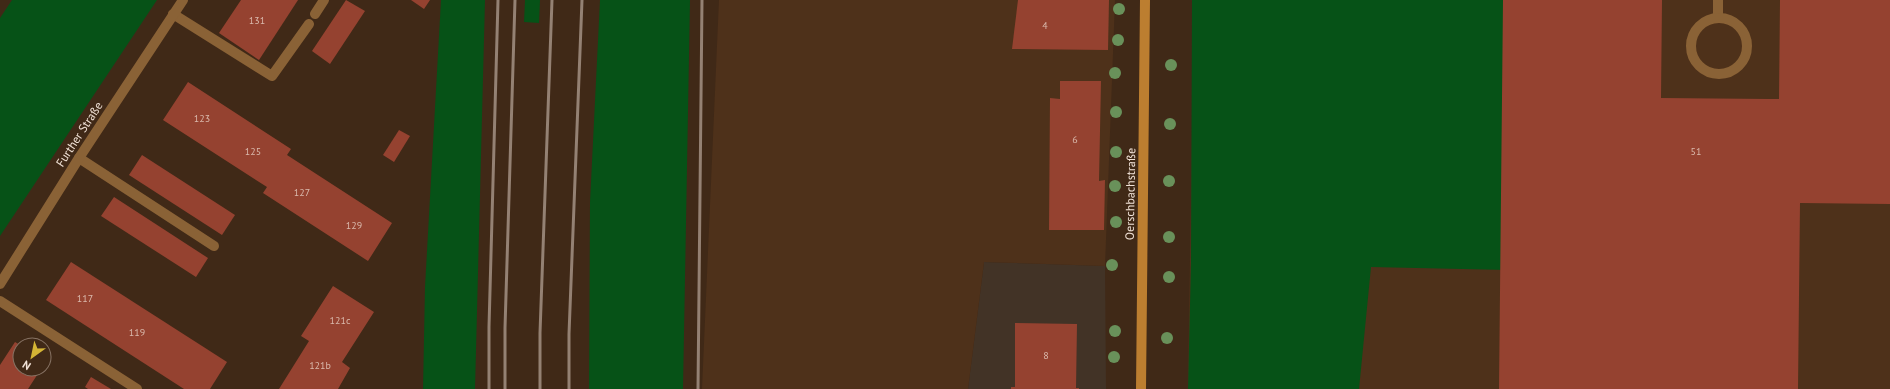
<svg xmlns="http://www.w3.org/2000/svg" width="1890" height="389" font-family="'PT Sans',sans-serif">
<style>
.commercial{fill:#423326}
.built{fill:#4e311a}
.green{fill:#065217}
.building{fill:#954230}
.lines{fill:none;stroke-linecap:round;stroke-linejoin:round}
.service{stroke:#8a6236;stroke-width:10}
.minor{stroke:#8a6236;stroke-width:10}
.tertiary{stroke:#8a6236;stroke-width:10}
.secondary{stroke:#bc7e30;stroke-width:10}
.rail{stroke:#948173;stroke-width:3}
.tree{fill:#69915a}
.labels{text-anchor:middle;dominant-baseline:central;stroke-width:3;stroke-linejoin:round;paint-order:stroke}
.number-label{font-size:10px;fill:#dabaad}
.street-label{font-size:12px;fill:#f1e2d7;stroke:#402917}
</style>
<rect width="100%" height="100%" fill="#402917"/>
<path class="commercial" d="M 984,262 L 1105,266 L 1106,389 L 968,389 Z"/>
<g class="built">
<path d="M 719,0 L 1115,0 L 1105,266 L 984,262 L 968,389 L 702,389 Z"/>
<path d="M 1194,0 L 1890,0 L 1890,389 L 1188,389 Z"/>
</g>
<g class="green">
<path d="M 12,0 L 157,0 L 0,236 L 0,18 Z"/>
<path d="M 441,0 L 485,0 L 475,389 L 423,389 L 425,287 Z"/>
<path d="M 525,0 L 540,0 L 539,23 L 524,22 Z"/>
<path d="M 600,0 L 690,0 L 683,389 L 589,389 L 590,202 Z"/>
<path d="M 1192,0 L 1511,0 L 1508,270 L 1371,267 L 1359,389 L 1188,389 L 1191,263 Z"/>
</g>
<g class="building">
<path d="M 241,0 L 298,0 L 259,60 L 219,33 Z"/>
<path d="M 346,0 L 365,11 L 330,64 L 312,51 Z"/>
<path d="M 411,0 L 430,0 L 424,9 Z"/>
<path d="M 1018,0 L 1109,0 L 1108,50 L 1012,49 Z"/>
<path d="M 1503,0 L 1662,0 L 1661,98 L 1769,99 L 1779,99 L 1780,0 L 1890,0 L 1890,204 L 1800,203 L 1798,389 L 1499,389 Z"/>
<path d="M 1060,81 L 1101,81 L 1099,181 L 1105,180 L 1104,230 L 1049,230 L 1050,98 L 1060,99 Z"/>
<path d="M 188,82 L 291,149 L 287,155 L 392,223 L 368,261 L 263,193 L 267,187 L 163,120 Z"/>
<path d="M 399,130 L 410,136 L 394,162 L 383,155 Z"/>
<path d="M 142,155 L 235,215 L 222,235 L 129,175 Z"/>
<path d="M 114,197 L 208,258 L 196,277 L 101,216 Z"/>
<path d="M 71,262 L 227,362 L 210,389 L 184,389 L 46,300 Z"/>
<path d="M 333,286 L 374,312 L 342,362 L 350,368 L 338,389 L 279,389 L 309,341 L 301,336 Z"/>
<path d="M 1015,323 L 1077,324 L 1076,388 L 1079,388 L 1079,389 L 1011,389 L 1011,387 L 1015,387 Z"/>
<path d="M 15,342 L 20,345 L 20,369 L 41,369 L 28,389 L 0,389 L 0,365 Z"/>
<path d="M 91,377 L 111,389 L 88,389 L 85,387 Z"/>
</g>
<g class="lines">
<g class="service">
<path d="M 1718,0 L 1718,17"/>
<path d="M 173,14 L 272,76 L 309,24"/>
<path d="M 315,14 L 324,0"/>
<circle cx="1719" cy="46" r="28"/>
<path d="M 79,158 L 214,246"/>
</g>
<path class="minor" d="M 0,301 L 137,389"/>
<path class="tertiary" d="M 0,284 L 79,158 L 183,0"/>
<path class="secondary" d="M 1141,389 L 1145,0"/>
<g class="rail">
<path d="M 489,389 L 489,327 L 498,0"/>
<path d="M 505,389 L 505,328 L 515,0"/>
<path d="M 540,389 L 540,333 L 552,0"/>
<path d="M 569,389 L 569,334 L 582,0"/>
<path d="M 698,389 L 702,0"/>
</g>
</g>
<g class="tree">
<circle cx="1119" cy="9" r="6"/>
<circle cx="1118" cy="40" r="6"/>
<circle cx="1171" cy="65" r="6"/>
<circle cx="1115" cy="73" r="6"/>
<circle cx="1116" cy="112" r="6"/>
<circle cx="1170" cy="124" r="6"/>
<circle cx="1116" cy="152" r="6"/>
<circle cx="1169" cy="181" r="6"/>
<circle cx="1115" cy="186" r="6"/>
<circle cx="1116" cy="222" r="6"/>
<circle cx="1169" cy="237" r="6"/>
<circle cx="1112" cy="265" r="6"/>
<circle cx="1169" cy="277" r="6"/>
<circle cx="1115" cy="331" r="6"/>
<circle cx="1167" cy="338" r="6"/>
<circle cx="1114" cy="357" r="6"/>
</g>
<g class="labels">
<g class="number-label">
<text x="257" y="20">131</text>
<text x="1045" y="25">4</text>
<text x="202" y="118">123</text>
<text x="1075" y="139">6</text>
<text x="253" y="151">125</text>
<text x="1696" y="151">51</text>
<text x="302" y="192">127</text>
<text x="354" y="225">129</text>
<text x="85" y="298">117</text>
<text x="340" y="320">121c</text>
<text x="137" y="332">119</text>
<text x="1046" y="355">8</text>
<text x="320" y="365">121b</text>
</g>
<g class="street-label">
<text transform="translate(79 134) rotate(-57)">Further Straße</text>
<text transform="translate(1130 194) rotate(-89)">Oerschbachstraße</text>
</g>
</g>
<g transform="translate(32 357) rotate(213)"><circle r="19" fill="#402917" stroke="#877364"/>
<path d="M0-3L7 15L0 10L-7 15Z" fill="#d5b535"/>
<text y="-6" font-size="11" font-weight="bold" text-anchor="middle" fill="#f1e2d7">N</text>
</g>
</svg>
